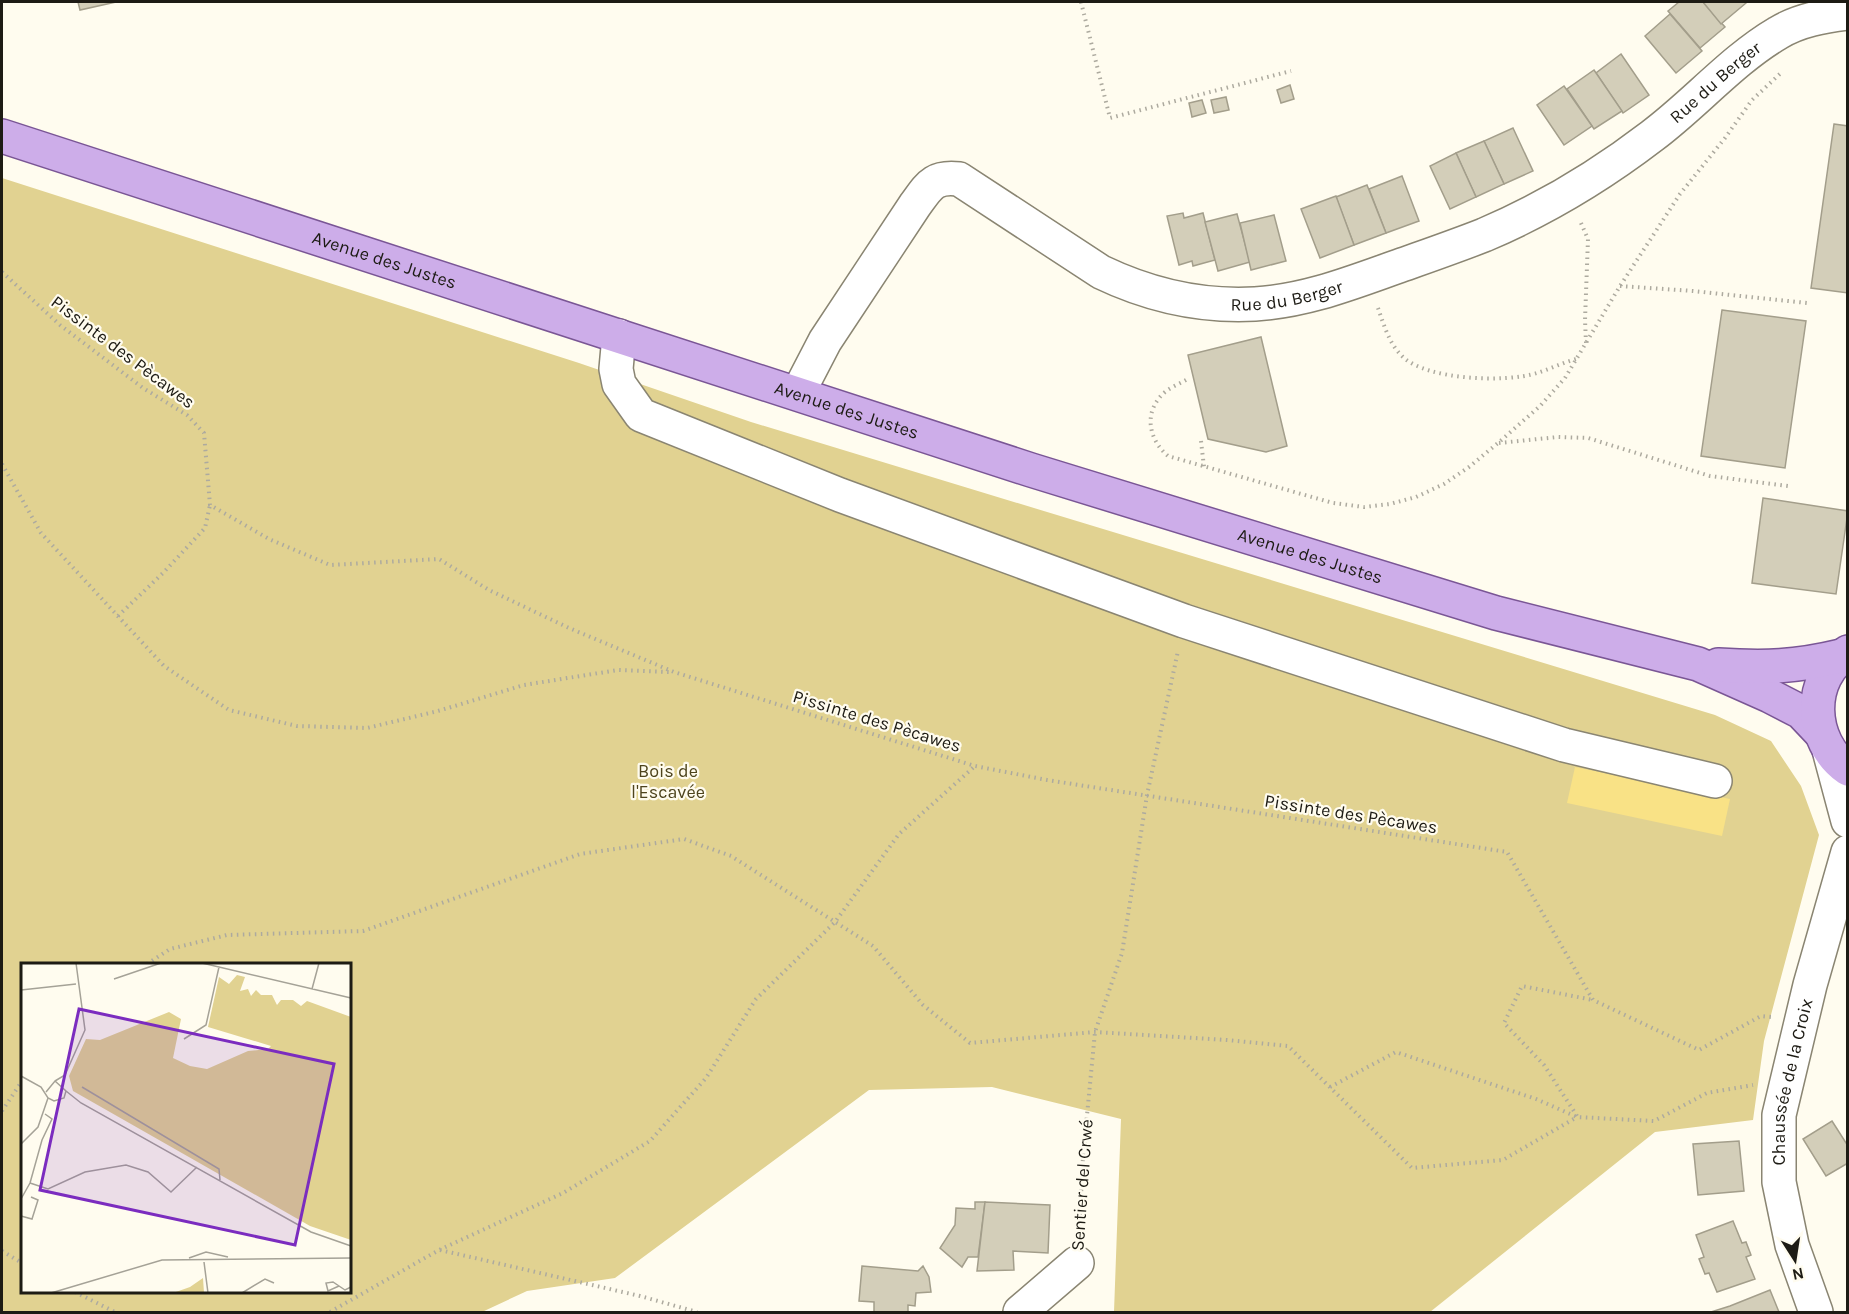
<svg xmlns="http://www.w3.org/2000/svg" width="1849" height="1314" font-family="Karla,sans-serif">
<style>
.green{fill:#e1d291;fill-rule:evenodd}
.water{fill:#f9e286}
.building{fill:#d3ceb9;stroke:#a39e8b;stroke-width:1.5}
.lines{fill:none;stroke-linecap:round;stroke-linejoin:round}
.minor-casing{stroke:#8a8572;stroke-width:36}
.major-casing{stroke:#7a5695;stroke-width:36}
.path{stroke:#adaa9f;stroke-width:4;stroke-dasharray:1.5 4.5;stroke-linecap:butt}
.minor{stroke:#fff;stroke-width:33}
.major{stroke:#cdade9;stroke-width:33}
.labels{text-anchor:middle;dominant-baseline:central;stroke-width:4.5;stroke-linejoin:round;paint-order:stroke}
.street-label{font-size:18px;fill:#1d1b14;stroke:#fffcef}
.park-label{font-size:18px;fill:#4e441d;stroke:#fffcef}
.inset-road{fill:none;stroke:#a5a297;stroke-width:1.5}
.view{fill:#7b2cbf;fill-opacity:0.15;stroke:#7b2cbf;stroke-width:3}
.inset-edge{fill:none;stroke:#1d1b14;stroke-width:3}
</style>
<rect width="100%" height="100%" fill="#fffcef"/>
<path class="green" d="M 2,178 L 579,363 L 751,422 L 1715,715 L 1771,741 L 1801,786 L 1819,835 L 1764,1041 L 1753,1120 L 1655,1132 L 1430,1312 L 1114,1312 L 1121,1119 L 992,1087 L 869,1090 L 615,1278 L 527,1291 L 482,1312 L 2,1312 ZM 22,964 L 350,964 L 350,1292 L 22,1292 Z"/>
<path class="water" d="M 1575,767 L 1730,799 L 1722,836 L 1567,803 Z"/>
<g class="building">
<path d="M 78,2 L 116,2 L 80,10 Z"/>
<path d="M 1679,2 L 1703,2 L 1725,27 L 1700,48 L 1668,11 Z"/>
<path d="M 1703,2 L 1745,2 L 1746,3 L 1721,24 Z"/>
<path d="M 1670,14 L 1702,51 L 1676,73 L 1645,36 Z"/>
<path d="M 1621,54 L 1649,95 L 1623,113 L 1596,73 Z"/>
<path d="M 1594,70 L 1622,111 L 1594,129 L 1567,89 Z"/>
<path d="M 1290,85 L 1294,99 L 1281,103 L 1277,90 Z"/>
<path d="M 1564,86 L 1592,126 L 1564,145 L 1537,105 Z"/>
<path d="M 1226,97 L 1229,110 L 1214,113 L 1211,100 Z"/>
<path d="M 1202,100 L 1206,113 L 1192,117 L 1189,103 Z"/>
<path d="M 1834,124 L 1848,126 L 1848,293 L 1811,288 Z"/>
<path d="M 1513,128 L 1533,171 L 1504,184 L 1484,141 Z"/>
<path d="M 1484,141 L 1504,184 L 1476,197 L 1456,153 Z"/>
<path d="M 1456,153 L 1476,197 L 1450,209 L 1430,166 Z"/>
<path d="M 1402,176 L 1419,221 L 1386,233 L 1369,189 Z"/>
<path d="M 1367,185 L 1386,233 L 1354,245 L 1336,197 Z"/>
<path d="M 1336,196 L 1354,245 L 1320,258 L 1301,209 Z"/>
<path d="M 1183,213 L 1184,218 L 1203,213 L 1215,260 L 1193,266 L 1192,261 L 1179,265 L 1167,216 Z"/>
<path d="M 1237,214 L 1250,262 L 1218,271 L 1205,222 Z"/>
<path d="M 1274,215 L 1286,261 L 1251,270 L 1240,223 Z"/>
<path d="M 1722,310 L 1806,321 L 1785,468 L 1701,456 Z"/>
<path d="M 1261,337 L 1287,446 L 1266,452 L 1208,439 L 1188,355 Z"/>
<path d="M 1763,498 L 1848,511 L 1836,594 L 1752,583 Z"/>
<path d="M 1832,1121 L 1848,1146 L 1848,1163 L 1826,1176 L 1803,1139 Z"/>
<path d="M 1739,1141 L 1744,1191 L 1698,1195 L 1693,1144 Z"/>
<path d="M 975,1202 L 985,1202 L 978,1257 L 968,1257 L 962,1267 L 940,1248 L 955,1225 L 956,1208 L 975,1209 Z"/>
<path d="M 985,1202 L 1050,1205 L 1048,1253 L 1013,1251 L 1014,1270 L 977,1271 Z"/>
<path d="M 1733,1221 L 1742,1243 L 1746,1242 L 1751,1255 L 1746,1257 L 1755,1279 L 1717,1292 L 1709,1273 L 1705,1274 L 1699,1259 L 1704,1257 L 1696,1235 Z"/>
<path d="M 862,1266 L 918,1271 L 923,1266 L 929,1277 L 931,1292 L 916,1293 L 915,1306 L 908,1305 L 908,1312 L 874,1312 L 874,1302 L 859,1301 Z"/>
<path d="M 1770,1290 L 1779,1312 L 1711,1312 L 1730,1306 Z"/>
</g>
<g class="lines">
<defs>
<g id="minor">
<path d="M 619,336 L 616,369 L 619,384 L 641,415 L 840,495 L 1184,621 L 1564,745 L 1715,781"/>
<path id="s1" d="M 798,393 L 825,341 L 915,205 C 929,186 933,176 959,179 L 1101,272 C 1149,295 1201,307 1255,304 C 1306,301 1351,283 1399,266 C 1427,256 1456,246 1484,235 C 1543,210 1601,175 1652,136 C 1695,104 1732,60 1778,33 C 1799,20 1824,16 1848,13"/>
<path d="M 1829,750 L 1848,821"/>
<path d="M 1020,1312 L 1077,1263"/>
<path id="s2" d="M 1816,1312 L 1792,1245 L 1779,1182 L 1779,1115 L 1810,985 L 1848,852"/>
</g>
<g id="major">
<path id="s3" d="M 2,136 L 1031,470 L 1496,613 L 1698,664 L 1770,696 L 1801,712 L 1819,731"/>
<path d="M 1848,652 C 1806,678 1809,742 1848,769"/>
<path d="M 1718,665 C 1765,668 1795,667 1841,656"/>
</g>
</defs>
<use href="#minor" class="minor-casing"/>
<use href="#major" class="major-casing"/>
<g class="path">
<path d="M 1081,2 L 1110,118 L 1291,71"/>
<path d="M 1581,223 L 1588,239 L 1585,320 L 1586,343"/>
<path d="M 2,272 L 60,325 L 143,388 L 187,415 L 204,433 L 210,505 L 269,539 L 330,565 L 439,559 L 489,590 L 569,628 L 674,672 L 975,766 L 1047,780 L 1507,852 L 1593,1000 L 1699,1050 L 1761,1016 L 1771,1017"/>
<path d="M 1620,286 L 1693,291 L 1807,303"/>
<path d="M 1378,308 C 1384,325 1389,344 1403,357 C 1427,380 1506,383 1537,373 C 1550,369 1562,363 1576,359"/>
<path d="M 1186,380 C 1179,384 1171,387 1165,392 C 1143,411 1148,439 1168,456 L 1333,503 L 1364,507 L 1390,504 L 1416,497 L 1444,484 L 1469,467 L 1498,443 L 1540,406 L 1565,378 L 1620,286 L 1680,194 L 1725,138 L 1752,100 L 1783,71"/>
<path d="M 1201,441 L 1204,467"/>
<path d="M 1499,443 L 1558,437 L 1588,438 L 1710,476 L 1788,486"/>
<path d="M 2,464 L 41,533 L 164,666 L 229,710 L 297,726 L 367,728 L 438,711 L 524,685 L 618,670 L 670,672"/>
<path d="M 118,616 L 163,573 L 205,528 L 210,505"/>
<path d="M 147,964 L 170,949 L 227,935 L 363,931 L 580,854 L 684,839 L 731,856 L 873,946 L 923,1005 L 970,1043 L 1095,1032 L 1227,1040 L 1288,1046 L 1412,1168 L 1503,1160 L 1577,1117"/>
<path d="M 1330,1087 L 1396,1052 L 1536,1099 L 1577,1117 L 1654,1121 L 1707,1093 L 1753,1085"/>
<path d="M 2,1111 L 22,1081"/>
<path d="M 1577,1116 L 1544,1065 L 1504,1023 L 1522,986 L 1593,1000"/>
<path d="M 1079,1233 L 1083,1157 L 1095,1032 L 1122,953 L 1147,795 L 1178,651"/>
<path d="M 440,1250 L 640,1296 L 697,1312"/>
<path d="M 2,1251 L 22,1263"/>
<path d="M 75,1292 L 115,1312"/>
<path d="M 330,1312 L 439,1250 L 563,1193 L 650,1141 L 706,1078 L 756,999 L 835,922 L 899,834 L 975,766"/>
</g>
<use href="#minor" class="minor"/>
<use href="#major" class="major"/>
</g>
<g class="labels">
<g class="street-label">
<text stroke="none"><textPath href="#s1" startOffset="1124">Rue du Berger</textPath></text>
<text stroke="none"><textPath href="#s3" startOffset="402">Avenue des Justes</textPath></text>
<text stroke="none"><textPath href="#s1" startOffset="638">Rue du Berger</textPath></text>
<text transform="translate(123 352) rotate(37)">Pissinte des Pècawes</text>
<text stroke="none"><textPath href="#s3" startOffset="888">Avenue des Justes</textPath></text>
<text stroke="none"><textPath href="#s3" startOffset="1374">Avenue des Justes</textPath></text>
<text transform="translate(877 721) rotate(17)">Pissinte des Pècawes</text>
<text transform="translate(1351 814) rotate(9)">Pissinte des Pècawes</text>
<text stroke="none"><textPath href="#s2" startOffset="237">Chaussée de la Croix</textPath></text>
<text transform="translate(1082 1185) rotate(-86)">Sentier del Crwé</text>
</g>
<g class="park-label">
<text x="668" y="771">Bois de<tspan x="668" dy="21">l'Escavée</tspan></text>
</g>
</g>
<g transform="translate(21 963)">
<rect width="330" height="330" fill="#fffcef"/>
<path d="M 216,12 L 224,14 L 219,28 L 227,26 L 230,33 L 235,27 L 240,32 L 251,32 L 256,42 L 260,37 L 272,37 L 280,43 L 286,38 L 330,54 L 330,277 L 289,263 L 52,128 L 48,113 L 65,76 L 79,77 L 148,49 L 160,56 L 152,95 L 169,103 L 186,106 L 227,88 L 247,86 L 250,83 L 187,64 L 198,14 L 208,21 ZM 182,315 L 183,330 L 152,330 L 169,324 Z" fill="#e1d291"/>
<path class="inset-road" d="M 181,0 L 330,35M 93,16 L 140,0M 291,26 L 298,0M 0,27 L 55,21M 163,76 L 185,62 L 198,4M 0,113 L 20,124 L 27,135 L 33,138 L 43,135 L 45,128 L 34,118 L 25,129M 34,118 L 44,112 L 64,67 L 55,0M 61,124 L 198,206 L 199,217M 45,128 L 60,140 L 290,269 L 330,283M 0,181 L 17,164 L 27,135M 9,220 L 27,226 L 64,209 L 105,202 L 127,209 L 150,229 L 176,204M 9,220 L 21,177 L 31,156 L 24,151M 0,236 L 9,220M 0,253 L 11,256 L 17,237 L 10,234M 168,295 L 185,289 L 207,294M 183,299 L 187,330M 318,323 L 307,328 L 305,320 L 312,319 L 324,327 L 330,324M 30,330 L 141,297 L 330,295M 221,330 L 244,316 L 253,320"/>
<path class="view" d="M 58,46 L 313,101 L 274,282 L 19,227 Z"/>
<rect width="330" height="330" class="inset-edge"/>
</g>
<rect width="1849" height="1314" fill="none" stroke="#1d1b14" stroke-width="6"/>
<g transform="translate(1795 1260) rotate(168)" stroke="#fffcef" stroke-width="4.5" paint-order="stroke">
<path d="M0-4.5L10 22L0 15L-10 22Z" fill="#1d1b14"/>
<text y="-9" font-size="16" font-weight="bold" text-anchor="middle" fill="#1d1b14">N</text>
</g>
</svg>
